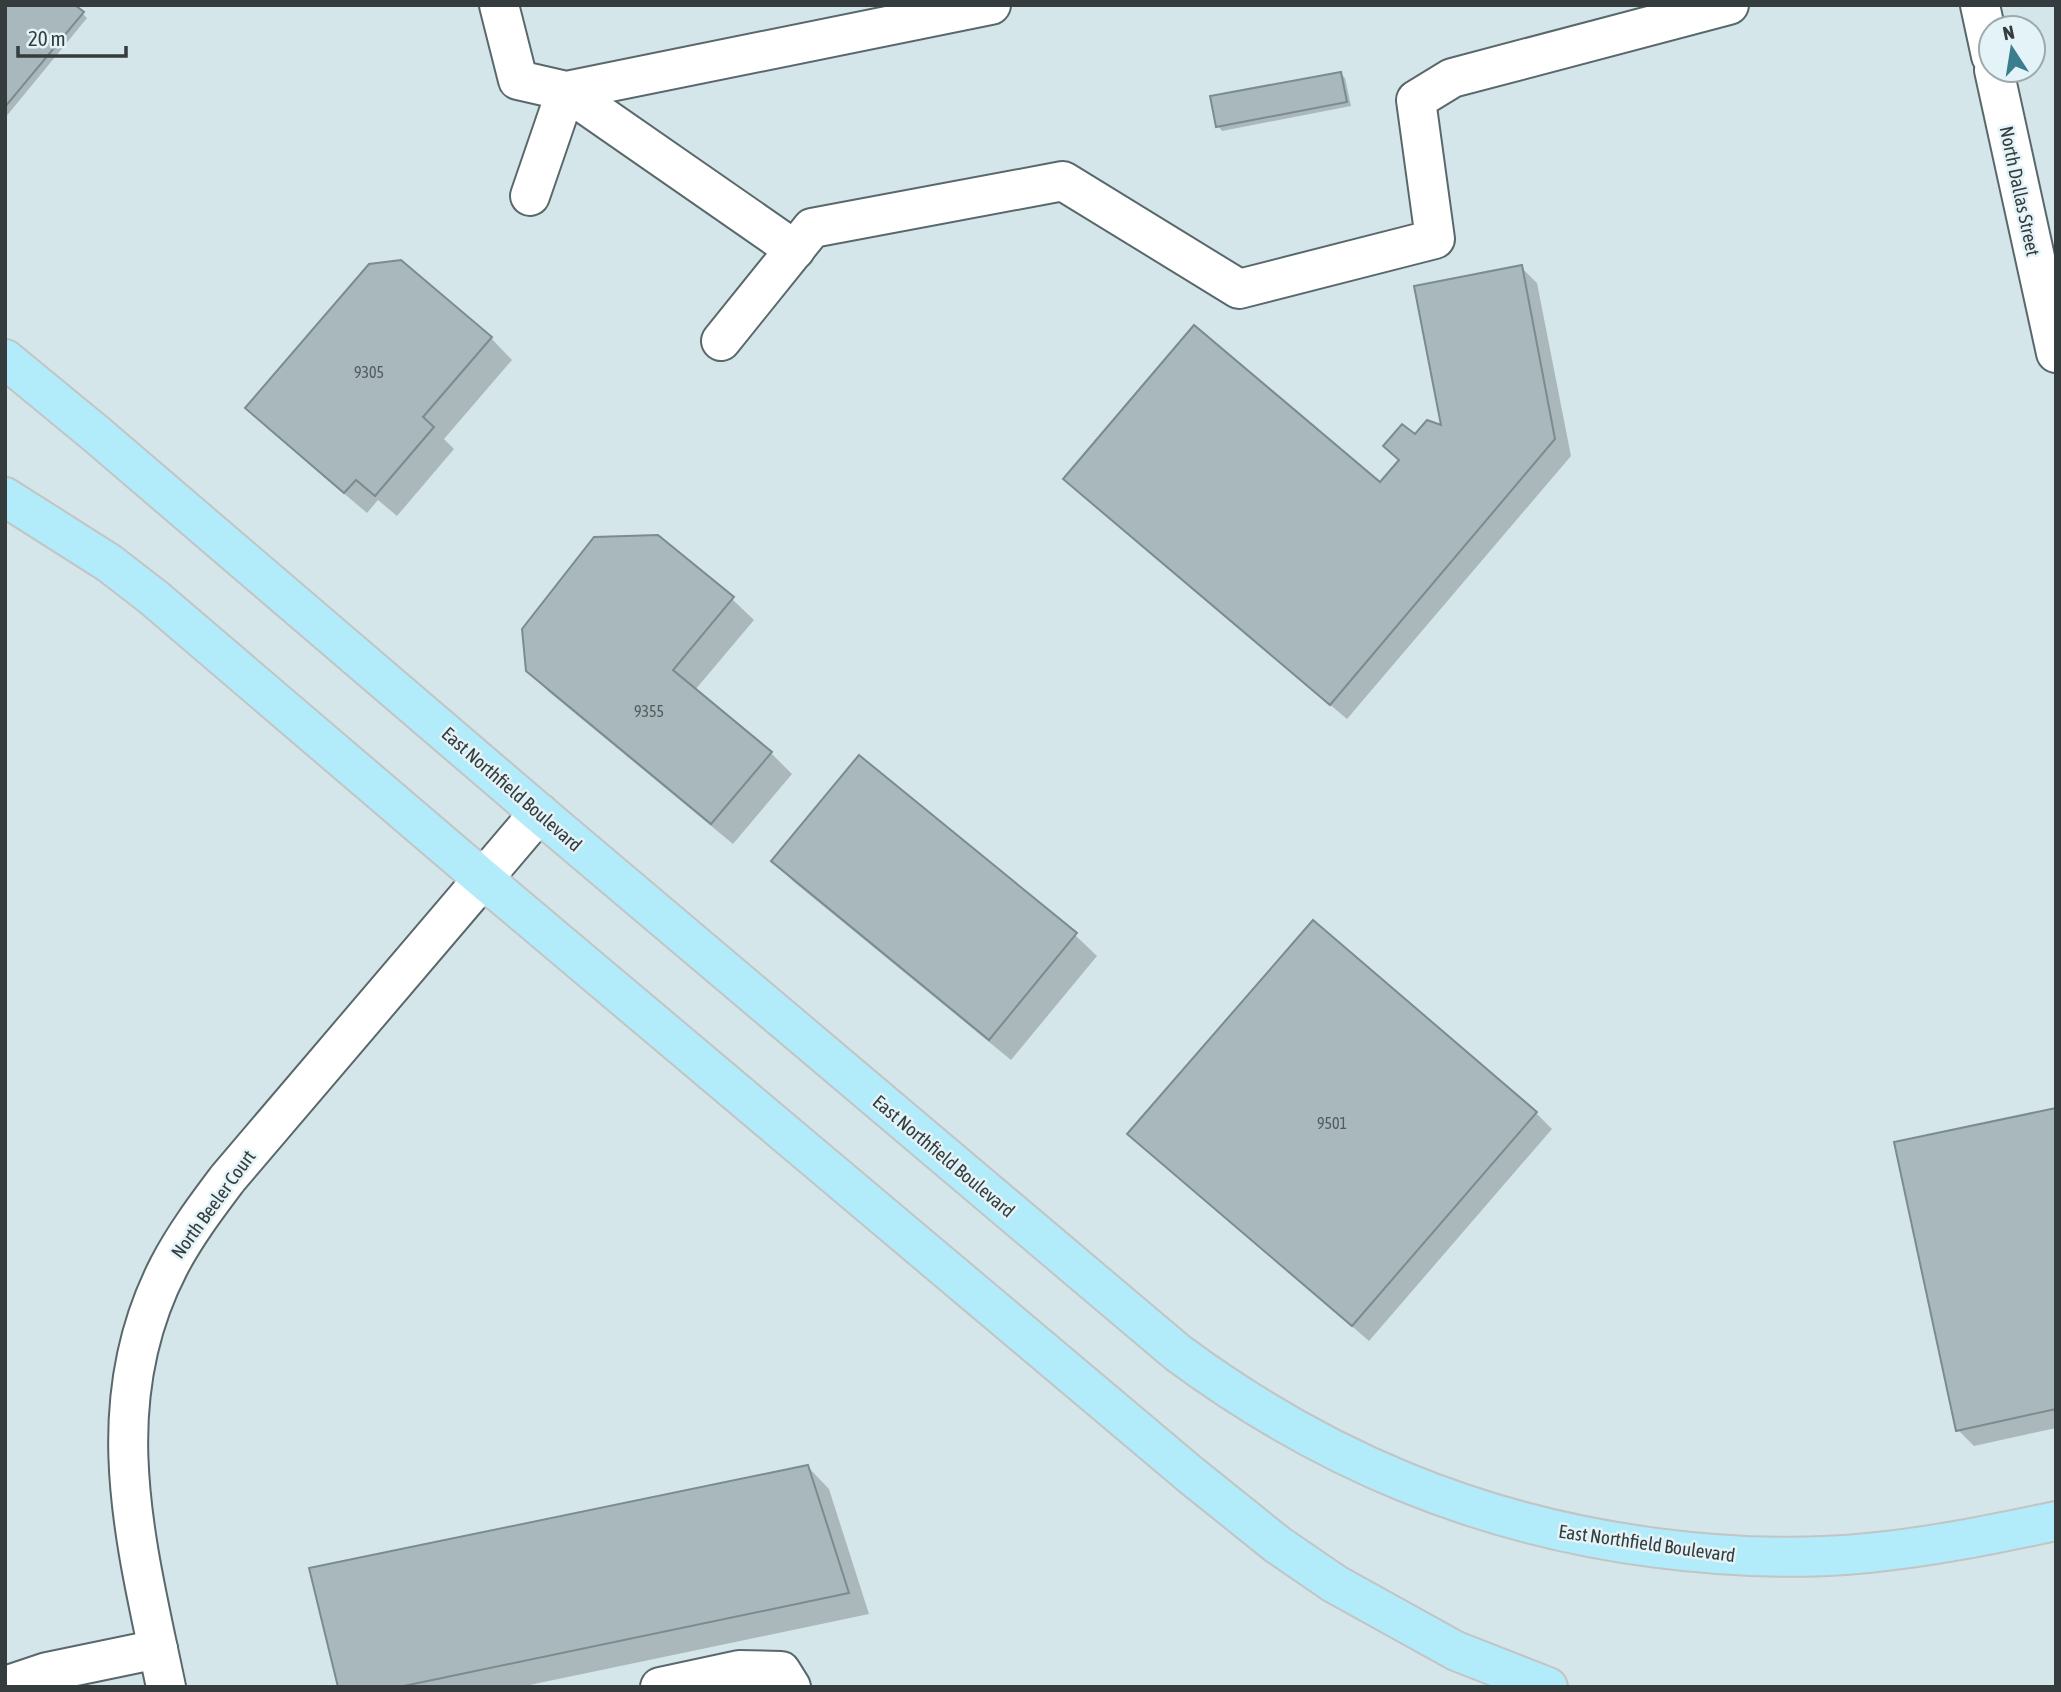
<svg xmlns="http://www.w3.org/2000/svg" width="2061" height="1692" font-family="'Asap Condensed',sans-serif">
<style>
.shadow{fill:#0003}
.building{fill:#a8b8bc;stroke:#7c8b8f;stroke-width:2}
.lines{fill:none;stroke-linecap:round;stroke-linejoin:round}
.minor-casing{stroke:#59686b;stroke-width:42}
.major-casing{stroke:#c2c4c5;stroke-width:42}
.minor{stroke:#fff;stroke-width:38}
.major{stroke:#b2ebf9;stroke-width:38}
.labels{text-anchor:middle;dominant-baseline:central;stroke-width:5;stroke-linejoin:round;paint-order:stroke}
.number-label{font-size:16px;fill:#525b5d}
.street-label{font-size:19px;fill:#353c3d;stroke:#e3f3f7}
</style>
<rect width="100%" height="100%" fill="#d5e6ea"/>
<g class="shadow">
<path d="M 5,5 L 82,13 L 87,18 L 5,118 Z"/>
<path d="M 1340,73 L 1345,78 L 1351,106 L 1222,131 L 1218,126 Z"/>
<path d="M 401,261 L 491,338 L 512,360 L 444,439 L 454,449 L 397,516 L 378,500 L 367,513 L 268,429 L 247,408 Z"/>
<path d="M 1521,267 L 1537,283 L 1571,456 L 1347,719 L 1081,495 L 1065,479 L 1380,485 L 1401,461 L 1415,436 L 1444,428 Z"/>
<path d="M 732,599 L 754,620 L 695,690 L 771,753 L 792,774 L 733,844 L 549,692 L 527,670 Z"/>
<path d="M 773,861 L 1075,935 L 1097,956 L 1011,1060 L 794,882 Z"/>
<path d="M 2056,1110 L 2056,1428 L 1974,1446 L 1958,1430 Z"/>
<path d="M 1536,1113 L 1552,1129 L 1369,1341 L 1130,1134 Z"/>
<path d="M 808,1467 L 829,1489 L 869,1614 L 520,1687 L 340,1687 Z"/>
</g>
<g class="building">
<path d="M 5,5 L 75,5 L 84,12 L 5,107 Z"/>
<path d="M 1341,72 L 1347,102 L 1216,127 L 1210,96 Z"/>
<path d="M 401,260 L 492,337 L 423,417 L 434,427 L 375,496 L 356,480 L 344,493 L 245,408 L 369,264 Z"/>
<path d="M 1522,265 L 1555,439 L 1330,705 L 1063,479 L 1194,325 L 1380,482 L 1399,460 L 1383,446 L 1402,424 L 1415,434 L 1427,420 L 1441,425 L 1414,286 Z"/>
<path d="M 658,535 L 734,597 L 673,670 L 772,752 L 711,824 L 526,671 L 522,629 L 594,537 Z"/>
<path d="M 859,755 L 1077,933 L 989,1040 L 771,861 Z"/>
<path d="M 1313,920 L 1537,1112 L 1352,1326 L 1127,1134 Z"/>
<path d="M 2056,1108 L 2056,1409 L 1956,1431 L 1894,1142 Z"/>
<path d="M 808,1465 L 849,1593 L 399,1687 L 338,1687 L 309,1568 Z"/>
</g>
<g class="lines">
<defs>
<g id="minor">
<path d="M 499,5 L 518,80 L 566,91 L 991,5"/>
<path d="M 1980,5 L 1991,56"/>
<path d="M 1994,70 L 2056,353"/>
<path d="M 530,196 L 566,91 L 795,250"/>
<path d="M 721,341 L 812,228 L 1063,181 L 1239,289 L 1435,239 L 1416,100 L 1452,78 L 1729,5"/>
<path d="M 5,1686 L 47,1672 L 158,1649"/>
<path d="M 166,1687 C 136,1543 97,1405 169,1266 C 185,1235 207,1206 228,1178 L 539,813"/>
<path d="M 660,1687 L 739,1670 L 781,1671 L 791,1687"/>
</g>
<g id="major">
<path d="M 5,359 L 95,433 L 539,813 L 1178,1353 C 1323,1460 1478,1525 1657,1548 C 1727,1557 1798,1560 1868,1553 C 1931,1547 1994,1534 2056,1521"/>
<path d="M 5,497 L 109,563 L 153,597 L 482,878 L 1192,1476 L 1278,1545 L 1335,1584 L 1456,1651 L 1548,1687"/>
</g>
</defs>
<use href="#minor" class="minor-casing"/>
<use href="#major" class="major-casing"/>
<use href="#minor" class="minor"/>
<use href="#major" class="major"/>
</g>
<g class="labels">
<g class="number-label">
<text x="369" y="372">9305</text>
<text x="649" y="711">9355</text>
<text x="1332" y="1123">9501</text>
</g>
<g class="street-label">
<text transform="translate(2020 191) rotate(78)">North Dallas Street</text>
<text transform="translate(512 789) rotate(41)">East Northfield Boulevard</text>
<text transform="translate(944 1156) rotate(40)">East Northfield Boulevard</text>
<text transform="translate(213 1204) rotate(-54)">North Beeler Court</text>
<text transform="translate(1647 1543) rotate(8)">East Northfield Boulevard</text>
</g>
</g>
<rect width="2061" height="1692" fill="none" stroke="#353c3d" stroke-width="14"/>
<g transform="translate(2012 49) rotate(348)"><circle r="33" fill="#e3f3f7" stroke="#9daaad" stroke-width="2"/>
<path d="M0-5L12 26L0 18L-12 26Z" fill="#3a7d8d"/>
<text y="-10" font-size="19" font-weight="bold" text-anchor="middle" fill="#353c3d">N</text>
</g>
<path d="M18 46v10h108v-10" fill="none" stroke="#353c3d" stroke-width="3.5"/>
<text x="28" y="46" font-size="21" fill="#353c3d" stroke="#e3f3f7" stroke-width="5" paint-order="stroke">20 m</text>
</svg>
